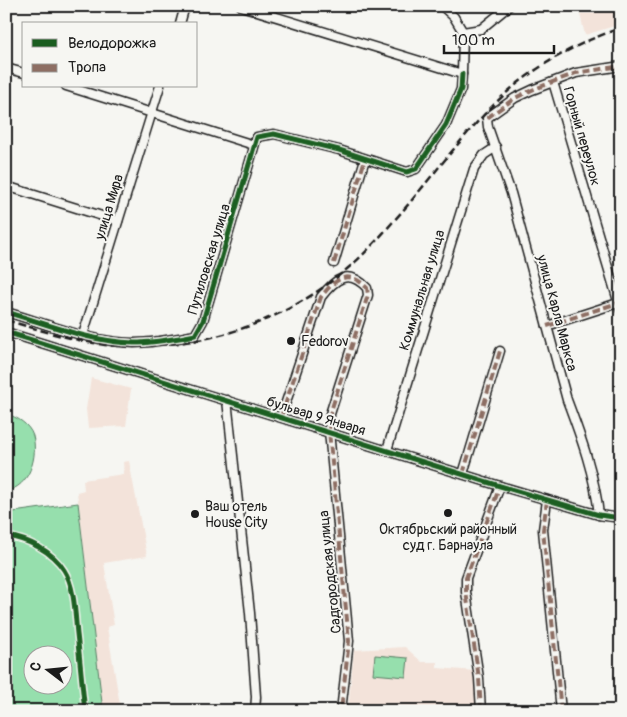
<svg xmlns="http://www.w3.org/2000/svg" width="627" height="717" font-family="Pangolin,sans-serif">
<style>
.built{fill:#f3e3da}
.green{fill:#96dfad;stroke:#597e64;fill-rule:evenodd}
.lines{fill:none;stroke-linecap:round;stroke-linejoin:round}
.street-casing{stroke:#1c1c1c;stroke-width:11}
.street{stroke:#f6f6f2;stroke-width:8}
.rail{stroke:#1c1c1c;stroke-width:2.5;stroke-dasharray:8 4;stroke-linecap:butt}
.quiet{stroke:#8d6e63;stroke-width:4;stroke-dasharray:8 4;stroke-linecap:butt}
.cycleway-casing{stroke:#f6f6f2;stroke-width:8}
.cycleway{stroke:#1b5e20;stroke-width:5}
.poi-dot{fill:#1c1c1c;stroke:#f6f6f2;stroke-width:2}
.labels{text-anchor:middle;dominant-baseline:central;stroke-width:4;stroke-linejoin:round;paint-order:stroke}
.street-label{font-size:14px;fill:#1c1c1c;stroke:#f6f6f2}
.poi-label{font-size:14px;fill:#1c1c1c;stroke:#f6f6f2;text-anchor:start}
</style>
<rect width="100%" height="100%" fill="#f6f6f2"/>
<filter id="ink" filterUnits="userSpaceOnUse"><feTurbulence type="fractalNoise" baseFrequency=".02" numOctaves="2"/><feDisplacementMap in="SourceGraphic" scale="10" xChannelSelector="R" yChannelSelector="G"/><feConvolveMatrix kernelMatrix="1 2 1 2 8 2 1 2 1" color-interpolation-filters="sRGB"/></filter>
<g filter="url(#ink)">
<g class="built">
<path d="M 578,6 L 621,6 L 621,24 L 585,35 Z"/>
<path d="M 91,378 L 131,389 L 126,426 L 88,428 L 86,409 Z"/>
<path d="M 129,461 L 147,556 L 104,563 L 114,625 L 107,627 L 121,711 L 103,711 L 77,492 L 84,490 L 83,480 L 124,474 L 123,462 Z"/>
<path d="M 405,647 L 422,662 L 437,662 L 437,668 L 476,671 L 476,711 L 348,711 L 354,650 Z"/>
</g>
<g class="green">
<path d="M 6,414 C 17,417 29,424 33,436 C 38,456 30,487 6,491 Z"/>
<path d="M 78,503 L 103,711 L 6,711 L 6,513 ZM 32,654 L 62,654 L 62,684 L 32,684 Z"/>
<path d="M 375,655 L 408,658 L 406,677 L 373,674 Z"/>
</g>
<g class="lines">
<defs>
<g id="street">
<path d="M 241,6 L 462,74 L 463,32"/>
<path d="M 442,6 L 454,17 L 463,32"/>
<path d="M 180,24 L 185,6"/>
<path d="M 463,32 L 481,29 L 509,6"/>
<path d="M 6,68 L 24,73"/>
<path d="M 553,82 L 621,311"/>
<path d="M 66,86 L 254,145"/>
<path d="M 6,186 L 118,221"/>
<path d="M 334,263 L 365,159"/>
<path d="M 6,312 C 48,324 90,342 134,343 C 155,343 174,339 195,335 L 203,321 L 257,137 L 274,134 L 339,150 L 407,172 L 416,169 L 446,125 L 461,89 L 462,74"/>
<path d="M 547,326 L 621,302"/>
<path d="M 6,332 L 500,486 L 599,515 L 621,518"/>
<path d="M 83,335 L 160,86"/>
<path d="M 227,400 L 250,613 L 256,697 L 255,711"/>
<path d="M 281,417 L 321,297 C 335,279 348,268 367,288 L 368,295 L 330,414 L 329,431 L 349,641 L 341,711"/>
<path d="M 387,450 L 474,169 L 484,155 L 496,147"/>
<path d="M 463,474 L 500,351"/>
<path d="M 547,500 L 543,530 L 561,711"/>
<path d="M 599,515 C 595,476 581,437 567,400 L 511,193 L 488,127 L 487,118 L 515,98 L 532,90 L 576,73 L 621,66"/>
<path d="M 481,711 L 479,678 L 466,592 L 466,578 L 500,486"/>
</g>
</defs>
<use href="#street" class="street-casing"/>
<use href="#street" class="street"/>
<path class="rail" d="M 6,320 C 39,330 72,340 105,345 C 121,347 138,346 154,345 C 225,342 293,315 347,269 C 363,256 378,239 392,223 C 430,181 462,134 504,95 C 537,65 579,42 621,28"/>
<g class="quiet">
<path d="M 487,118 L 515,98 L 532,90 L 576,73 L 621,66"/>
<path d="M 334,263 L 365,159"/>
<path d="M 547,326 L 621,302"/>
<path d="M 281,417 L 321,297 C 335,279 348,268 367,288 L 368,295 L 330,414 L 329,431 L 349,641 L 341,711"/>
<path d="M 463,474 L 500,351"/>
<path d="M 547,500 L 543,530 L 561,711"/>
<path d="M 481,711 L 479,678 L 466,592 L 466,578 L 500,486"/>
</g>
<defs>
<g id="cycleway">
<path d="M 6,312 C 48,324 90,342 134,343 C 155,343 174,339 195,335 L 203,321 L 257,137 L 274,134 L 339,150 L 407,172 L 416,169 L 446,125 L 461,89 L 462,74"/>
<path d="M 6,332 L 500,486 L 599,515 L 621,518"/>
<path d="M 6,536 C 28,539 52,551 64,570 C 75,587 75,615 77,634 C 80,660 82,685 85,711"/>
</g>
</defs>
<use href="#cycleway" class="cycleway-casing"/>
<use href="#cycleway" class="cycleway"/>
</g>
</g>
<g class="poi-dot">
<circle cx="291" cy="341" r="5"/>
<circle cx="448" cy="513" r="5"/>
<circle cx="195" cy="514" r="5"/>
</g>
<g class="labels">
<g class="street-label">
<text transform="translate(582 136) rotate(74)">Горный переулок</text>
<text transform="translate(109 207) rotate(-73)">улица Мира</text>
<text transform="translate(209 259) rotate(-73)">Путиловская улица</text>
<text transform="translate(422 290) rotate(-73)">Коммунальная улица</text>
<text transform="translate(557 313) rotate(75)">улица Карла Маркса</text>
<text transform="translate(316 416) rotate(17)">бульвар 9 Января</text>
<text transform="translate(330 572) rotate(-96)">Садгородская улица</text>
</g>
<g class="poi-label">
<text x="301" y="341">Fedorov</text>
<text x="205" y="506">Ваш отель<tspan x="205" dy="16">House City</tspan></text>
<text x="448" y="529" text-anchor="middle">Октябрьский районный<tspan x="448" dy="16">суд г. Барнаула</tspan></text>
</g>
</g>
<rect width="627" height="717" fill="none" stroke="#f6f6f2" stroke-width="25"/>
<rect x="12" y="12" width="602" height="692" fill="none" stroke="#1c1c1c" stroke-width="2" filter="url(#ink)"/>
<rect x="22" y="22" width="175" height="65" fill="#f6f6f2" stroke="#9f9f9c"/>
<rect x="32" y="39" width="25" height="8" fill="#1b5e20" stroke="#9f9f9c"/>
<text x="68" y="48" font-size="15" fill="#1c1c1c">Велодорожка</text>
<rect x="32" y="64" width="25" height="8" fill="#8d6e63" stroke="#9f9f9c"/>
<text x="68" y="72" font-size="15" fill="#1c1c1c">Тропа</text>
<g transform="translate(48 670) rotate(286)"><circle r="24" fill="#f6f6f2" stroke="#9f9f9c"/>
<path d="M0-4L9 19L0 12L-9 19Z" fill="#1c1c1c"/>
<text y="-8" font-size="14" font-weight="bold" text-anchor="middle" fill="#1c1c1c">С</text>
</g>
<path d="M444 45v8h110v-8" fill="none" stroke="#1c1c1c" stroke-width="2.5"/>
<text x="452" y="45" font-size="15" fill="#1c1c1c" stroke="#f6f6f2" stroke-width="4" paint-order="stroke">100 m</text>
</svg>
